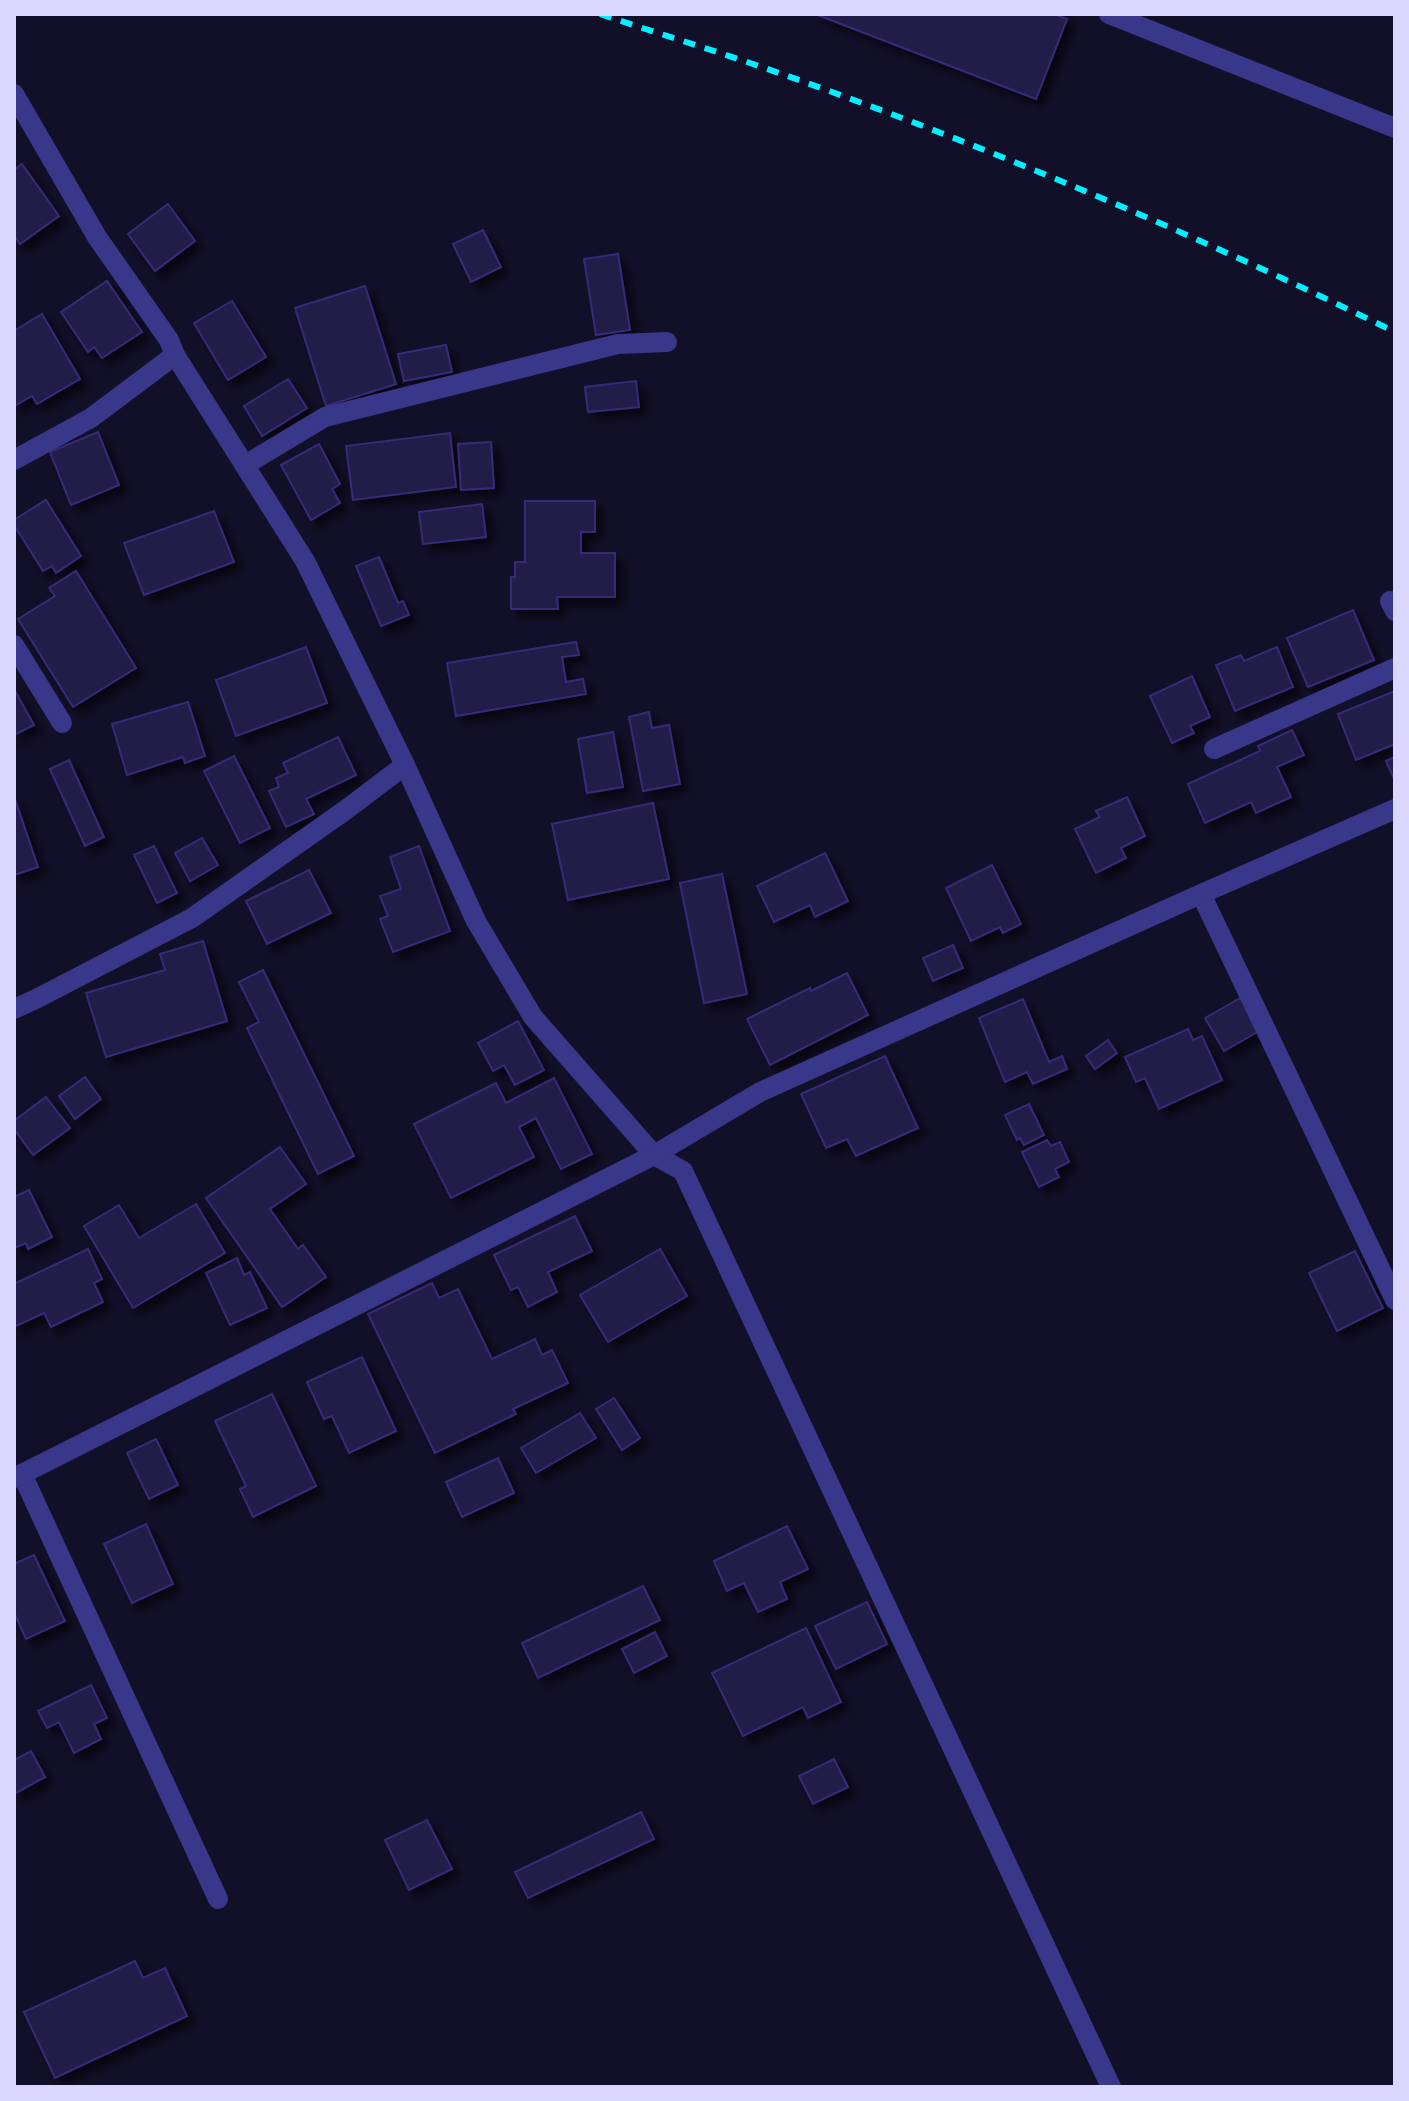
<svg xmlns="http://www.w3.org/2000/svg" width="1409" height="2101" font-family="'DejaVu Sans',sans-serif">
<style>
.building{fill:#221a4a;stroke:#372b77;stroke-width:2;filter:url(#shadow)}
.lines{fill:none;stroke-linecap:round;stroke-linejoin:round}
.minor{stroke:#383789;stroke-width:20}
.rail{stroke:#02efff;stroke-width:6;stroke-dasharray:12 10;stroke-linecap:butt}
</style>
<defs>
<filter id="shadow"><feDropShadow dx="7" dy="7" stdDeviation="4" flood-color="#0009"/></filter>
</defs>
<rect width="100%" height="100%" fill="#120f28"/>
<g class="building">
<path d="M 815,14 L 1054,14 L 1067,19 L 1036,99 Z"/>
<path d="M 22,164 L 59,216 L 20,244 L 14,235 L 14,170 Z"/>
<path d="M 168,204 L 195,241 L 155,271 L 128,234 Z"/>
<path d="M 483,230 L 501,267 L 471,282 L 453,244 Z"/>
<path d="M 618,254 L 630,330 L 596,335 L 584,259 Z"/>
<path d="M 107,281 L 142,332 L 102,358 L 94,347 L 88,352 L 61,312 Z"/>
<path d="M 365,286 L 396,384 L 326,406 L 295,308 Z"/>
<path d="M 232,301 L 266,357 L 228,380 L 194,323 Z"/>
<path d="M 42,314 L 80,379 L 37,404 L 32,396 L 14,406 L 14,331 Z"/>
<path d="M 446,345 L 452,372 L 404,381 L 398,354 Z"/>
<path d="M 288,379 L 307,408 L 262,436 L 244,406 Z"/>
<path d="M 636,381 L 639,407 L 588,412 L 585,387 Z"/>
<path d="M 98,432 L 119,485 L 71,505 L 50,452 Z"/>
<path d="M 450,433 L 456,487 L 353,500 L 346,446 Z"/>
<path d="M 491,442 L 494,488 L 461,490 L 458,444 Z"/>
<path d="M 319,444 L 340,484 L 332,489 L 340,503 L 311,520 L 281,465 Z"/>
<path d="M 46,500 L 81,556 L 56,573 L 52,566 L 43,571 L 14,525 L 14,520 Z"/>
<path d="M 525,501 L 595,501 L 595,532 L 581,532 L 581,553 L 615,553 L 615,597 L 557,597 L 558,609 L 511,609 L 511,577 L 515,577 L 515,562 L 525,562 Z"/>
<path d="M 482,504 L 486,537 L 423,544 L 419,512 Z"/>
<path d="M 214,511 L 234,562 L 144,595 L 124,543 Z"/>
<path d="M 379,557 L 398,603 L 403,601 L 409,615 L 381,626 L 356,566 Z"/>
<path d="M 76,571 L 136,668 L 73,707 L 18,619 L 55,596 L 49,588 Z"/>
<path d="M 1353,610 L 1374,660 L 1308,687 L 1287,638 Z"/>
<path d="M 576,642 L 579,655 L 562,657 L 566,682 L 583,679 L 586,694 L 456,716 L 447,663 Z"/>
<path d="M 306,647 L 327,703 L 236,736 L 216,680 Z"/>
<path d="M 1277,647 L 1293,687 L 1235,711 L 1216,665 L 1241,655 L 1244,661 Z"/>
<path d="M 1192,676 L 1210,717 L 1190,726 L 1194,733 L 1172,743 L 1150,696 Z"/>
<path d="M 14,689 L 34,725 L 14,735 Z"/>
<path d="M 1395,691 L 1395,744 L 1356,760 L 1338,714 Z"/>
<path d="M 188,702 L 205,756 L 185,763 L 183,757 L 127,775 L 112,724 Z"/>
<path d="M 649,712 L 652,728 L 669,725 L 680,784 L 643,791 L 629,717 Z"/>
<path d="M 1292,730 L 1304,755 L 1277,767 L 1291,797 L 1256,813 L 1251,802 L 1205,823 L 1188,784 L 1260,751 L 1258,746 Z"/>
<path d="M 613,732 L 623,787 L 587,793 L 578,739 Z"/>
<path d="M 338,737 L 356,775 L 306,799 L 314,814 L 286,827 L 269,791 L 279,787 L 276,778 L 288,773 L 283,763 Z"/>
<path d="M 234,756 L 270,828 L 240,843 L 204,771 Z"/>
<path d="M 1395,757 L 1395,781 L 1386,761 Z"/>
<path d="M 69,760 L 104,837 L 85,846 L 50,769 Z"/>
<path d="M 14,796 L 38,867 L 14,875 Z"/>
<path d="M 1127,797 L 1145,836 L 1121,848 L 1126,858 L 1096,873 L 1075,829 L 1100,817 L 1096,811 Z"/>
<path d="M 653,803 L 669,879 L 568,900 L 552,824 Z"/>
<path d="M 202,838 L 218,865 L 190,881 L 175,853 Z"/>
<path d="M 154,846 L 177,893 L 157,903 L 134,855 Z"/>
<path d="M 419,846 L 450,931 L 393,952 L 380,919 L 388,916 L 380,896 L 401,889 L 390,857 Z"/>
<path d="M 825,853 L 848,901 L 815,917 L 810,905 L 774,922 L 757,886 Z"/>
<path d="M 992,865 L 1021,924 L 1003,933 L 1000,927 L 971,941 L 946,888 Z"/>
<path d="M 309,870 L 331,913 L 267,944 L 246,901 Z"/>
<path d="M 722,874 L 747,994 L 704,1003 L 680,883 Z"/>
<path d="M 203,941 L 227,1021 L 106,1057 L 86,993 L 165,970 L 160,954 Z"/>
<path d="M 953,945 L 963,968 L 933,981 L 923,958 Z"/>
<path d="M 263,970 L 354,1156 L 318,1174 L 247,1028 L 259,1022 L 239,982 Z"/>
<path d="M 847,973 L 868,1015 L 770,1065 L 747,1019 L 810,988 L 811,991 Z"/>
<path d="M 1242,997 L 1261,1030 L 1224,1051 L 1205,1018 Z"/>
<path d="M 1023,999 L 1049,1062 L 1062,1056 L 1067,1069 L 1033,1084 L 1027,1072 L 1005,1082 L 979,1018 Z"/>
<path d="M 518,1021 L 544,1070 L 515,1085 L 504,1065 L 493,1071 L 478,1043 Z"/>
<path d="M 1188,1029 L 1193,1040 L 1202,1036 L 1222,1080 L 1159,1109 L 1145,1078 L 1136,1082 L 1125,1057 Z"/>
<path d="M 1108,1040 L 1117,1053 L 1095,1069 L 1086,1056 Z"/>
<path d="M 885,1056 L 918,1128 L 856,1156 L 847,1139 L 826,1148 L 801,1094 Z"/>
<path d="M 85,1077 L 101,1099 L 75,1119 L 59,1096 Z"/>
<path d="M 554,1078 L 592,1154 L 561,1169 L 536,1118 L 519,1127 L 534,1157 L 451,1198 L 414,1124 L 496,1083 L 506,1103 Z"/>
<path d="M 46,1097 L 70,1128 L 33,1155 L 14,1129 L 14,1121 Z"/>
<path d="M 1029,1104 L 1044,1135 L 1024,1145 L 1020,1138 L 1017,1140 L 1005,1115 Z"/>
<path d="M 1047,1140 L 1051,1146 L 1060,1142 L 1069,1162 L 1055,1169 L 1059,1177 L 1039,1187 L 1022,1152 Z"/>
<path d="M 280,1147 L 306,1184 L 270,1209 L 298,1249 L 303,1245 L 326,1277 L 282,1307 L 206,1198 Z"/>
<path d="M 29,1190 L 52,1237 L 28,1249 L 26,1243 L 14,1248 L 14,1197 Z"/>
<path d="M 196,1204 L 225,1253 L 133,1308 L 84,1226 L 119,1205 L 139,1238 Z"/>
<path d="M 575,1216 L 592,1251 L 548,1272 L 557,1292 L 528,1307 L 518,1287 L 511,1290 L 494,1255 Z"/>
<path d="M 88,1249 L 102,1279 L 94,1283 L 103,1302 L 51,1327 L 44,1313 L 14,1327 L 14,1284 Z"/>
<path d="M 660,1249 L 687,1296 L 608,1342 L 580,1295 Z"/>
<path d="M 1355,1251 L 1383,1308 L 1337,1331 L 1309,1273 Z"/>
<path d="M 237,1258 L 244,1275 L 250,1272 L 267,1308 L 230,1325 L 206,1273 Z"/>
<path d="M 432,1283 L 439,1298 L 458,1289 L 492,1359 L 535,1339 L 542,1355 L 552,1350 L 568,1383 L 513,1409 L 516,1414 L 435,1453 L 368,1314 Z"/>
<path d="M 362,1357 L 396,1431 L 349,1453 L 332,1416 L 324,1419 L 307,1382 Z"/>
<path d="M 272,1394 L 316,1486 L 253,1517 L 240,1489 L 246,1486 L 215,1421 Z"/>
<path d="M 614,1398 L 640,1438 L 622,1450 L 596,1409 Z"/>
<path d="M 580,1413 L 596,1438 L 536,1473 L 521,1448 Z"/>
<path d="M 156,1439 L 178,1485 L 149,1499 L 127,1453 Z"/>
<path d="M 498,1458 L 514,1493 L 462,1517 L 446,1482 Z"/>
<path d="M 146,1524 L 173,1584 L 132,1603 L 104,1544 Z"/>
<path d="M 787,1526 L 808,1569 L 780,1582 L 787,1599 L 758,1612 L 744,1583 L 727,1591 L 714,1561 Z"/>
<path d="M 34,1555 L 65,1621 L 26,1639 L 14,1612 L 14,1564 Z"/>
<path d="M 643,1586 L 660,1620 L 538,1678 L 522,1643 Z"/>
<path d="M 867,1602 L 887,1644 L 836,1669 L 815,1626 Z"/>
<path d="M 806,1628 L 841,1702 L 808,1718 L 803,1707 L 743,1736 L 712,1673 Z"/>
<path d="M 655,1632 L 667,1656 L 634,1673 L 622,1649 Z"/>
<path d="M 91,1685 L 107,1718 L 94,1724 L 101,1739 L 74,1753 L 59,1722 L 47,1728 L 38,1711 Z"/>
<path d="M 31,1751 L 45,1777 L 14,1794 L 14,1760 Z"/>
<path d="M 834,1759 L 848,1787 L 813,1804 L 799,1776 Z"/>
<path d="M 641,1812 L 654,1839 L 528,1898 L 515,1872 Z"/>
<path d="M 427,1820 L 452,1869 L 409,1890 L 385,1840 Z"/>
<path d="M 135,1961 L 143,1978 L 165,1968 L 187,2016 L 55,2078 L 24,2012 Z"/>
</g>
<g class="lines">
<g class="minor">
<path d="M 1109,14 L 1395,128"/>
<path d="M 14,94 L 97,237 L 169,340 L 175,355 L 305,561 L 405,765 L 476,921 L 533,1017 L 654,1155 L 683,1171 L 1111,2087"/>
<path d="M 14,460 L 91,418 L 175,355"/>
<path d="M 245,465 L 325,417 L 618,344 L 667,342"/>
<path d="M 1390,601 L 1395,611"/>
<path d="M 14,645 L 62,723"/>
<path d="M 1214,749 L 1395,668"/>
<path d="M 1201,894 L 1395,1300"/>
<path d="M 14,1009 L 36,999 L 192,918 L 347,809 L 405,765"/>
<path d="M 22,1474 L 218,1899"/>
<path d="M 14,1478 L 654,1155 L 760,1092 L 1201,894 L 1395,809"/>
</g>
<path class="rail" d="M 600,14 C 659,34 720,52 779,73 C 989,147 1195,234 1395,332"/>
</g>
<rect width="1409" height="2101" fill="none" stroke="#d9d6ff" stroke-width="32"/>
</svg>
